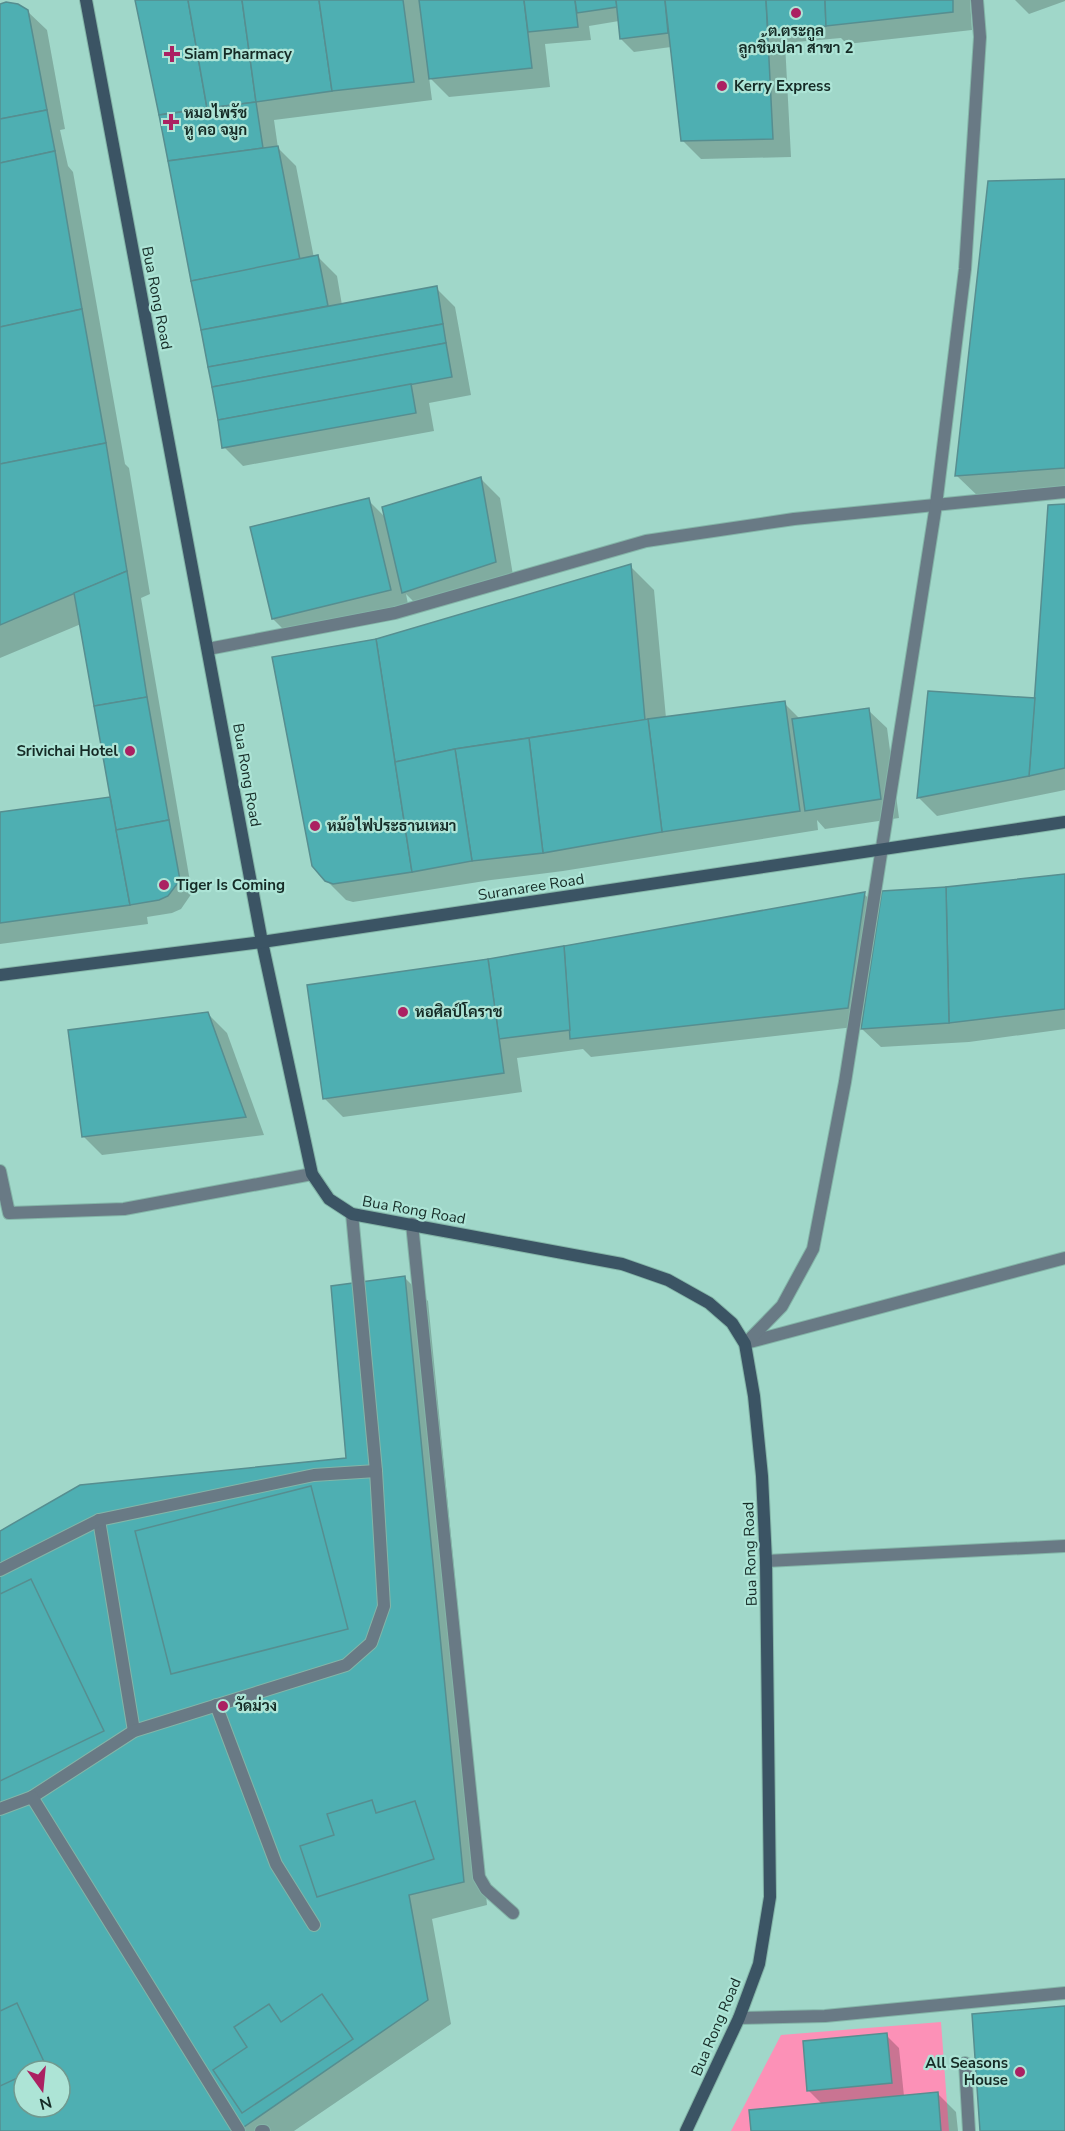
<svg xmlns="http://www.w3.org/2000/svg" width="1065" height="2131" font-family="'Nunito Sans',Sarabun,sans-serif">
<style>
.green{fill:#fc91b7}
.shadow{fill:#0003;fill-rule:evenodd}
.building{fill:#4eafb2;stroke:#568e90;stroke-width:1.5;fill-rule:evenodd}
.lines{fill:none;stroke-linecap:round;stroke-linejoin:round}
.lane-casing{stroke:#84b5a8;stroke-width:14}
.street-casing{stroke:#84b5a8;stroke-width:14}
.secondary-casing{stroke:#84b5a8;stroke-width:14}
.lane{stroke:#697a85;stroke-width:12}
.street{stroke:#697a85;stroke-width:12}
.secondary{stroke:#3b5464;stroke-width:12}
.poi-dot{fill:#ab2162;stroke:#ade4d6;stroke-width:2}
.labels{text-anchor:middle;dominant-baseline:central;stroke-width:4.5;stroke-linejoin:round;paint-order:stroke}
.poi-label{font-size:15px;font-weight:bold;fill:#152b26;stroke:#ade4d6;text-anchor:start}
.street-label{font-size:15px;fill:#152b26;stroke:#ade4d6}
</style>
<rect width="100%" height="100%" fill="#a0d7c9"/>
<path class="green" d="M 941,2022 L 949,2131 L 731,2131 L 781,2035 Z"/>
<g class="shadow">
<path d="M 137,0 L 970,0 L 972,30 L 847,44 L 841,38 L 785,43 L 791,157 L 701,159 L 682,140 L 671,47 L 634,52 L 621,39 L 619,21 L 589,26 L 591,40 L 545,44 L 550,87 L 449,97 L 429,77 L 432,100 L 274,120 L 278,148 L 296,166 L 314,258 L 318,257 L 337,276 L 342,305 L 436,288 L 455,307 L 471,395 L 429,403 L 434,431 L 243,466 L 224,447 Z"/>
<path d="M 1015,0 L 1065,0 L 1065,1 L 1029,14 Z"/>
<path d="M 0,5 L 27,11 L 47,30 L 65,129 L 60,130 L 68,166 L 73,172 L 125,464 L 129,468 L 150,594 L 141,598 L 192,893 L 181,909 L 172,913 L 147,917 L 148,924 L 0,944 L 0,813 L 112,798 L 81,624 L 0,658 Z"/>
<path d="M 1065,180 L 1065,493 L 981,499 L 957,476 Z"/>
<path d="M 481,479 L 500,498 L 514,581 L 423,611 L 406,594 L 409,609 L 292,638 L 273,619 L 368,500 L 386,518 Z"/>
<path d="M 1065,505 L 1065,790 L 937,816 L 919,798 L 929,693 L 1036,700 Z"/>
<path d="M 630,566 L 654,590 L 666,718 L 784,703 L 800,719 L 868,710 L 887,728 L 899,818 L 825,829 L 817,820 L 818,830 L 563,871 L 491,880 L 353,902 L 346,900 L 326,880 L 376,640 Z"/>
<path d="M 1065,875 L 1065,1029 L 969,1042 L 881,1047 L 862,1029 L 863,1026 L 591,1057 L 583,1049 L 517,1058 L 522,1092 L 343,1117 L 324,1098 L 564,948 L 864,894 L 881,910 L 946,889 Z"/>
<path d="M 208,1014 L 227,1033 L 264,1135 L 102,1155 L 83,1136 Z"/>
<path d="M 404,1277 L 428,1301 L 487,1905 L 432,1919 L 451,2024 L 294,2131 L 0,2131 L 0,1533 L 347,1460 ZM 24,2071 L 60,2071 L 60,2107 L 24,2107 Z"/>
<path d="M 886,2035 L 899,2048 L 904,2096 L 937,2093 L 956,2112 L 958,2131 L 753,2131 L 822,2104 L 809,2091 Z"/>
</g>
<g class="building">
<path d="M 135,0 L 188,0 L 207,108 L 159,115 Z"/>
<path d="M 188,0 L 242,0 L 256,102 L 207,108 Z"/>
<path d="M 242,0 L 319,0 L 332,91 L 256,102 Z"/>
<path d="M 319,0 L 403,0 L 414,82 L 332,91 Z"/>
<path d="M 419,0 L 524,0 L 532,68 L 429,79 Z"/>
<path d="M 524,0 L 575,0 L 578,27 L 528,32 Z"/>
<path d="M 575,0 L 616,0 L 617,7 L 577,13 Z"/>
<path d="M 616,0 L 665,0 L 668,33 L 620,39 Z"/>
<path d="M 665,0 L 766,0 L 773,139 L 681,141 Z"/>
<path d="M 766,0 L 825,0 L 826,26 L 768,31 Z"/>
<path d="M 825,0 L 953,0 L 953,12 L 826,26 Z"/>
<path d="M 6,2 L 18,4 L 28,10 L 47,110 L 0,119 L 0,4 Z"/>
<path d="M 256,102 L 263,148 L 168,161 L 159,115 Z"/>
<path d="M 47,110 L 55,151 L 0,163 L 0,119 Z"/>
<path d="M 278,146 L 300,260 L 191,281 L 168,161 Z"/>
<path d="M 55,151 L 82,309 L 0,327 L 0,163 Z"/>
<path d="M 1065,179 L 1065,468 L 955,476 L 988,181 Z"/>
<path d="M 318,255 L 328,306 L 201,330 L 191,281 Z"/>
<path d="M 437,286 L 443,324 L 208,367 L 201,330 Z"/>
<path d="M 82,309 L 106,443 L 0,464 L 0,327 Z"/>
<path d="M 443,324 L 446,343 L 212,387 L 208,367 Z"/>
<path d="M 446,343 L 452,377 L 218,420 L 212,387 Z"/>
<path d="M 411,384 L 416,413 L 222,448 L 218,420 Z"/>
<path d="M 106,443 L 127,571 L 0,625 L 0,464 Z"/>
<path d="M 481,477 L 496,562 L 402,593 L 382,507 Z"/>
<path d="M 369,498 L 391,590 L 272,619 L 250,527 Z"/>
<path d="M 1065,504 L 1065,768 L 1029,776 L 1048,505 Z"/>
<path d="M 631,564 L 645,720 L 455,749 L 395,762 L 376,639 Z"/>
<path d="M 127,571 L 147,697 L 94,706 L 74,593 Z"/>
<path d="M 376,639 L 412,872 L 333,884 L 325,881 L 312,866 L 272,657 Z"/>
<path d="M 928,691 L 1035,698 L 1029,776 L 917,798 Z"/>
<path d="M 147,697 L 169,820 L 116,830 L 94,706 Z"/>
<path d="M 785,701 L 800,811 L 662,832 L 648,719 Z"/>
<path d="M 869,708 L 881,799 L 805,811 L 792,719 Z"/>
<path d="M 648,719 L 662,832 L 543,853 L 529,738 Z"/>
<path d="M 529,738 L 543,853 L 472,861 L 455,749 Z"/>
<path d="M 455,749 L 472,861 L 412,872 L 395,762 Z"/>
<path d="M 110,797 L 130,905 L 0,923 L 0,812 Z"/>
<path d="M 169,820 L 180,880 L 168,896 L 159,900 L 130,905 L 116,830 Z"/>
<path d="M 1065,874 L 1065,1009 L 949,1023 L 946,887 Z"/>
<path d="M 946,887 L 949,1023 L 861,1029 L 882,891 Z"/>
<path d="M 865,892 L 848,1008 L 570,1039 L 564,946 Z"/>
<path d="M 564,946 L 570,1030 L 499,1039 L 488,959 Z"/>
<path d="M 488,959 L 504,1073 L 323,1099 L 307,985 Z"/>
<path d="M 208,1012 L 246,1117 L 82,1137 L 68,1030 Z"/>
<path d="M 405,1276 L 464,1882 L 409,1895 L 428,2000 L 238,2131 L 0,2131 L 0,1531 L 80,1485 L 346,1458 L 331,1286 ZM 24,2071 L 60,2071 L 60,2107 L 24,2107 Z"/>
<path d="M 311,1486 L 348,1629 L 171,1674 L 135,1531 Z"/>
<path d="M 31,1579 L 104,1731 L 0,1781 L 0,1594 Z"/>
<path d="M 372,1800 L 376,1813 L 415,1801 L 434,1859 L 317,1897 L 300,1846 L 334,1835 L 327,1814 Z"/>
<path d="M 322,1994 L 353,2039 L 242,2113 L 213,2070 L 247,2047 L 234,2027 L 269,2004 L 281,2022 Z"/>
<path d="M 17,2003 L 46,2066 L 34,2071 L 24,2071 L 24,2075 L 0,2086 L 0,2011 Z"/>
<path d="M 1065,2006 L 1065,2131 L 980,2131 L 972,2014 Z"/>
<path d="M 887,2033 L 892,2083 L 807,2091 L 803,2041 Z"/>
<path d="M 938,2092 L 941,2131 L 751,2131 L 749,2110 Z"/>
</g>
<g class="lines">
<defs>
<g id="lane">
<path d="M 0,1171 L 9,1213 L 124,1209 L 312,1174"/>
<path d="M 99,1520 L 134,1731"/>
<path d="M 0,1570 L 99,1520 L 314,1475 L 376,1471"/>
<path d="M 216,1705 L 276,1864 L 314,1925"/>
<path d="M 32,1797 L 134,1731 L 346,1665 L 371,1643 L 384,1606 L 376,1471 L 352,1214"/>
<path d="M 0,1809 L 32,1797 L 239,2131"/>
</g>
<g id="street">
<path d="M 208,649 L 395,613 L 646,541 L 794,519 L 1065,492"/>
<path d="M 412,1224 L 479,1877 L 486,1889 L 513,1913"/>
<path d="M 746,1343 L 1065,1258"/>
<path d="M 745,1344 L 782,1306 L 813,1249 L 845,1082 L 936,505 L 965,269 L 980,37 L 977,0"/>
<path d="M 766,1561 L 1065,1546"/>
<path d="M 739,2018 L 825,2016 L 1065,1993"/>
<path d="M 965,2063 L 969,2131"/>
<path d="M 261,2131 L 264,2131"/>
</g>
<g id="secondary">
<path d="M 86,0 L 262,942 L 312,1174 L 329,1199 L 352,1214 L 622,1264 L 668,1280 L 709,1303 L 732,1323 L 745,1344 L 754,1396 L 762,1476 L 766,1561 L 770,1897 L 759,1964 L 739,2018 L 686,2131"/>
<path d="M 0,975 L 262,942 L 1065,822"/>
</g>
</defs>
<use href="#lane" class="lane-casing"/>
<use href="#street" class="street-casing"/>
<use href="#secondary" class="secondary-casing"/>
<use href="#lane" class="lane"/>
<use href="#street" class="street"/>
<use href="#secondary" class="secondary"/>
</g>
<g class="poi-dot">
<circle cx="796" cy="13" r="6"/>
<path d="M169 45h6v6h6v6h-6v6h-6v-6h-6v-6h6z"/>
<circle cx="722" cy="86" r="6"/>
<path d="M168 113h6v6h6v6h-6v6h-6v-6h-6v-6h6z"/>
<circle cx="130" cy="751" r="6"/>
<circle cx="315" cy="826" r="6"/>
<circle cx="164" cy="885" r="6"/>
<circle cx="403" cy="1012" r="6"/>
<circle cx="223" cy="1706" r="6"/>
<circle cx="1020" cy="2072" r="6"/>
</g>
<g class="labels">
<g class="poi-label">
<text x="796" y="31" text-anchor="middle">ต.ตระกูล<tspan x="796" dy="17">ลูกชิ้นปลา สาขา 2</tspan></text>
<text x="184" y="54">Siam Pharmacy</text>
<text x="734" y="86">Kerry Express</text>
<text x="184" y="113">หมอไพรัช<tspan x="184" dy="17">หู คอ จมูก</tspan></text>
<text x="118" y="751" text-anchor="end">Srivichai Hotel</text>
<text x="327" y="826">หม้อไฟประธานเหมา</text>
<text x="176" y="885">Tiger Is Coming</text>
<text x="415" y="1012">หอศิลป์โคราช</text>
<text x="235" y="1706">วัดม่วง</text>
<text x="1008" y="2063" text-anchor="end">All Seasons<tspan x="1008" dy="17">House</tspan></text>
</g>
<g class="street-label">
<text transform="translate(157 298) rotate(79)">Bua Rong Road</text>
<text transform="translate(247 775) rotate(80)">Bua Rong Road</text>
<text transform="translate(531 887) rotate(-9)">Suranaree Road</text>
<text transform="translate(414 1210) rotate(10)">Bua Rong Road</text>
<text transform="translate(750 1554) rotate(-92)">Bua Rong Road</text>
<text transform="translate(716 2027) rotate(-67)">Bua Rong Road</text>
</g>
</g>
<g transform="translate(42 2089) rotate(165)"><circle r="28" fill="#ade4d6" stroke="#709a90" stroke-width="1.5"/>
<path d="M0-4.5L10 22L0 15L-10 22Z" fill="#ab2162"/>
<text y="-9" font-size="16" font-weight="bold" text-anchor="middle" fill="#152b26">N</text>
</g>
</svg>
